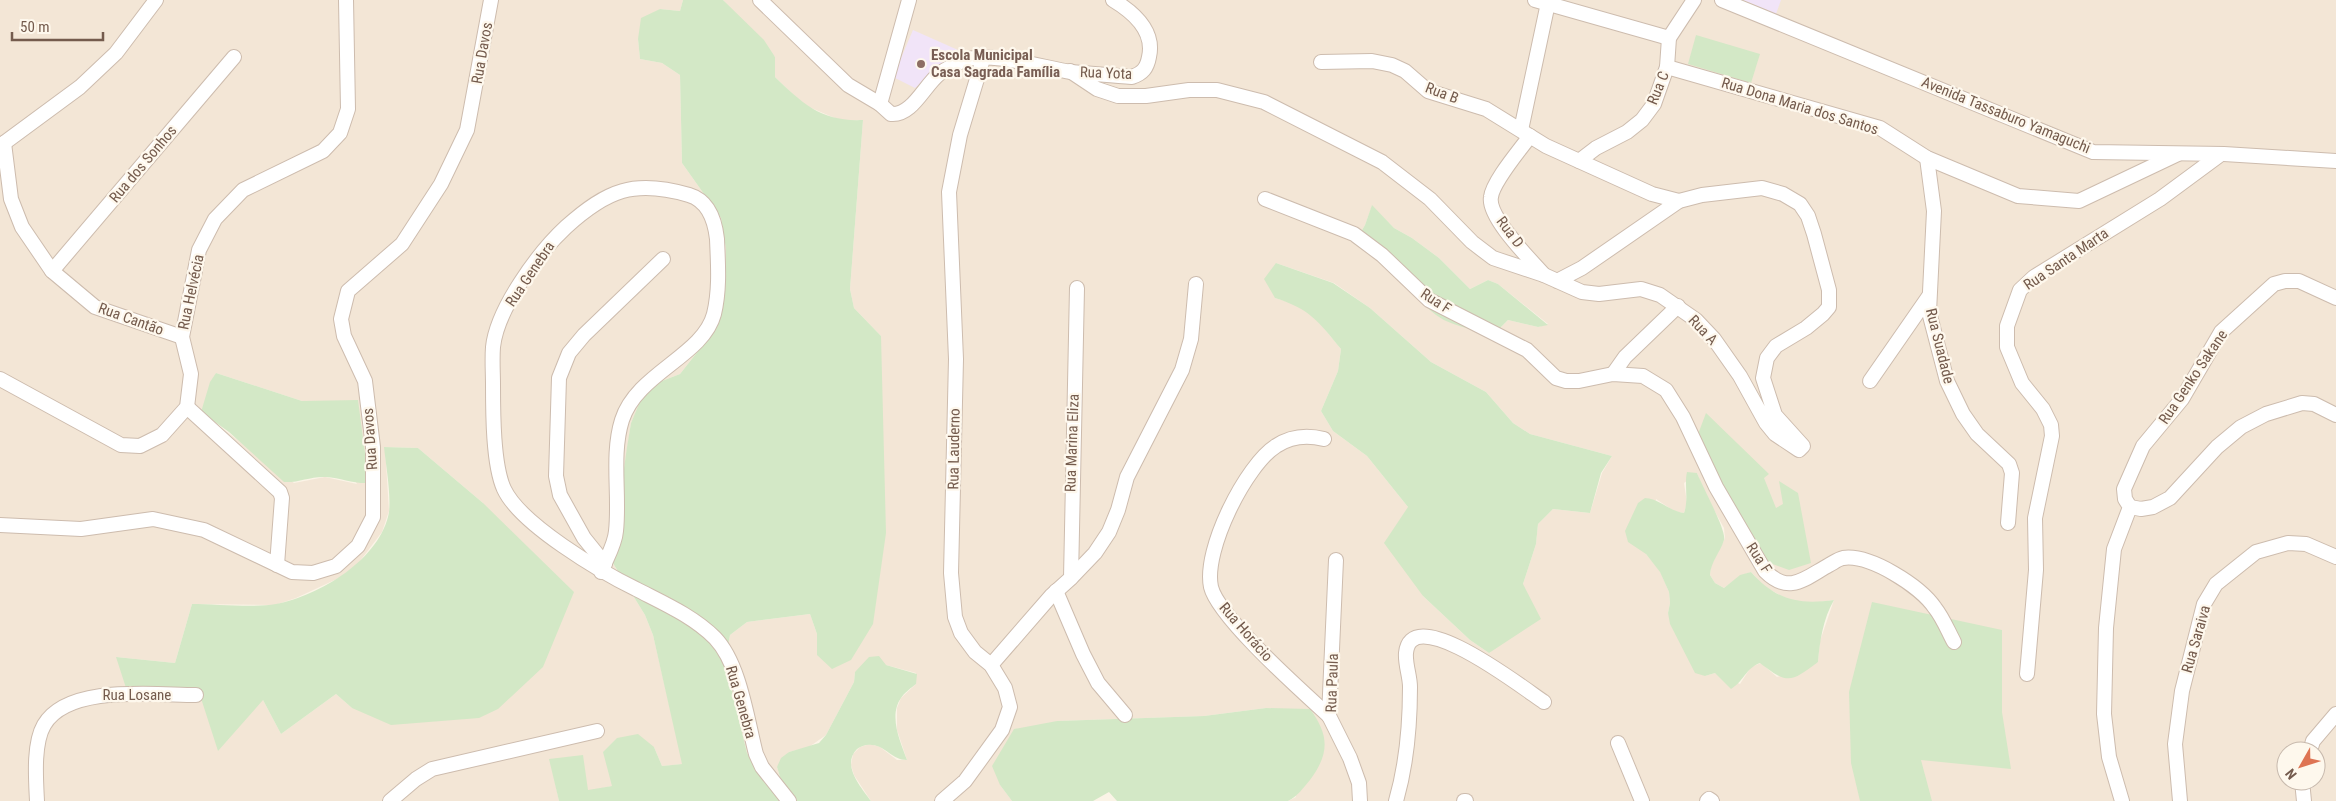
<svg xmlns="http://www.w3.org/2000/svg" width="2336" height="801" font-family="'Roboto Condensed',sans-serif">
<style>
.residential{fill:#f3e6d6;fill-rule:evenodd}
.education{fill:#f1e4f8}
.green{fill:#d3e8c6}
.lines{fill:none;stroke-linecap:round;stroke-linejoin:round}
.minor-casing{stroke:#cdbcae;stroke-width:16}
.minor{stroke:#fff;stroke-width:14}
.education-dot{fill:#8d6e63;stroke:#fef8ed;stroke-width:2}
.labels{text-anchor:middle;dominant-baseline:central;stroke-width:4.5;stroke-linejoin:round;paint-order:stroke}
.street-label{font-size:15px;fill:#745b4d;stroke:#fef8ed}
.education-label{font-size:15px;font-weight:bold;fill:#785e54;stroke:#fef8ed;text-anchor:start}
</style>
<rect width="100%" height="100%" fill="#fbf4e7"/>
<g class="residential">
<path d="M 0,0 L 683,0 L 680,11 L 660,9 L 638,39 L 640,59 L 662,63 L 680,75 L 682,163 L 721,218 L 726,249 L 725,293 L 717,327 L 680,374 L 649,386 L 631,423 L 611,560 L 645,615 L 653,635 L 683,764 L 662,766 L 654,747 L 612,786 L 588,791 L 550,759 L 559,801 L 0,801 ZM 216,373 L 302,401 L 357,484 L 325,477 L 294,483 L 201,412 ZM 385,447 L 418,448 L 483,503 L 352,708 L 336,694 L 281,734 L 263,700 L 116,657 L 175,663 L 192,604 L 275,605 L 296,598 L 339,578 L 357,565 L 382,532 L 389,511 Z"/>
<path d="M 723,0 L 2336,0 L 2336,801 L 1288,801 L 1296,797 L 1266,708 L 1204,716 L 1057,721 L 1000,785 L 1012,801 L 871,801 L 854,775 L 851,765 L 853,754 L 860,747 L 870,744 L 880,747 L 897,760 L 907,760 L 897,730 L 897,708 L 901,698 L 916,684 L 916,673 L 886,665 L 855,672 L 854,682 L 826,735 L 809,747 L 789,752 L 777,767 L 780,777 L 795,801 L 759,774 L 747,753 L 725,662 L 730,635 L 747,622 L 810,614 L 817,634 L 817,655 L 881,336 L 854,308 L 850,289 L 863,120 L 842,121 L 804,105 L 775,77 L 775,57 ZM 1372,206 L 1394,228 L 1412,238 L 1439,258 L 1470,289 L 1488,280 L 1498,284 L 1548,324 L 1538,327 L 1508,320 L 1501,327 L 1503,342 L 1354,244 L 1365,225 ZM 1276,263 L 1334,283 L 1370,308 L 1431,362 L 1486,392 L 1513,423 L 1530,434 L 1612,456 L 1602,473 L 1590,513 L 1553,509 L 1538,524 L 1536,544 L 1523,584 L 1489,653 L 1470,640 L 1423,596 L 1408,507 L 1367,456 L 1333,431 L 1321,411 L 1338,371 L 1341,349 L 1314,316 L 1295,304 L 1275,298 ZM 1697,473 L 1704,492 L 1724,528 L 1725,538 L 1711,566 L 1710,575 L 1715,583 L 1724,588 L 1740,576 L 1751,572 L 1765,587 L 1791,601 L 1813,603 L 1834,600 L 1820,641 L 1818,662 L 1777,677 L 1761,663 L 1751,667 L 1740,684 L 1715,673 L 1705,676 L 1668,613 L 1670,603 L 1669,592 L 1660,571 L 1646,554 L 1656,499 L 1674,511 L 1684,513 L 1687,503 L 1684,483 ZM 2286,751 L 2316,751 L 2316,781 L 2286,781 Z"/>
</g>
<g class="education">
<path d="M 1743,0 L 1781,0 L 1776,14 Z"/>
<path d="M 913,30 L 958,50 L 915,88 L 893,77 Z"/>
</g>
<g class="green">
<path d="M 683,0 L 723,0 L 764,40 L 775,57 L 775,77 C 803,104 822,122 863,120 L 850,289 L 854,308 L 881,336 L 886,533 L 873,624 L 851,660 L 832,669 L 817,655 L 817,634 L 810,614 L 747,622 L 730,635 L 725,662 L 747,753 L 759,774 L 781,801 L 559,801 L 549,759 L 583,755 L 588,790 L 612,786 L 603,752 L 617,738 L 638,734 L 654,747 L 662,766 L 682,764 L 653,635 L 645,615 L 611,560 L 627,447 L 631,423 L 639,404 L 649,386 L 680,374 L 717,327 L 725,293 L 726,249 L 721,218 L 682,163 L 680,75 L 662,63 L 640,59 L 638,39 L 641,18 L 660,9 L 680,11 Z"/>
<path d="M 1696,35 L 1760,54 L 1751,83 L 1688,64 Z"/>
<path d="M 1372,205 L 1394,228 L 1412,238 L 1439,258 L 1470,289 L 1488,280 L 1498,284 L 1548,325 L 1538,327 L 1508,320 L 1501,327 L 1503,343 C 1484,328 1456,330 1436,315 C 1407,293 1387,258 1354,244 L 1365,225 Z"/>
<path d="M 1276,263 L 1333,283 L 1370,308 L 1431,362 L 1486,392 L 1513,423 L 1530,434 L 1612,456 L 1601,473 L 1590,513 L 1553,509 L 1538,524 L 1536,544 L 1523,584 L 1541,619 L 1489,653 L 1470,640 L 1423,596 L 1384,543 L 1408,507 L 1367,456 L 1333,431 L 1321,411 L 1338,371 L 1341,349 C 1318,321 1310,309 1275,298 L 1264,279 Z"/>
<path d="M 216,373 L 302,401 L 358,400 L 369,483 C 354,484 341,478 326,477 C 311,476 298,483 284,482 L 229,432 L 201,412 L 210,382 Z"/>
<path d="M 1706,413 L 1769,474 L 1764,478 L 1776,508 L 1783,504 L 1779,481 L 1798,493 L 1811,563 L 1789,570 L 1767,562 L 1692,450 Z"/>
<path d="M 384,447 L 418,448 L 483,503 L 574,592 L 543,667 L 498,709 L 479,718 L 391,725 L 352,708 L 336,694 L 281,734 L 263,700 L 218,751 L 198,689 L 127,691 L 116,657 L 175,663 L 192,604 C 215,604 255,608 276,604 C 319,596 381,559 389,512 C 391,494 386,466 384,447 Z"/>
<path d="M 1687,472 L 1697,473 C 1702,486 1727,531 1724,540 C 1720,553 1711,561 1710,575 L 1715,583 L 1724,588 L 1740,575 L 1751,572 C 1776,600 1798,605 1834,600 C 1823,619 1820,640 1818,662 C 1791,682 1788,685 1760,663 C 1746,668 1743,682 1731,689 L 1715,673 L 1705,676 L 1695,673 L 1670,624 L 1668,613 L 1670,603 L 1669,592 L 1660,572 L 1646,554 L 1628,542 L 1625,531 L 1638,503 L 1645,498 C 1660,499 1669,511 1684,513 C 1689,499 1684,486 1687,472 Z"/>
<path d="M 1872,602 L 2002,630 L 2002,712 L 2011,769 L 1921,760 L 1932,801 L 1860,801 L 1851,763 L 1849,692 Z"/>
<path d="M 879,656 L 886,665 L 917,674 L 916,684 C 911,688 904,693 901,698 C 888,716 901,743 907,760 C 892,760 886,746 872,745 C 867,744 861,746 857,749 C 841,765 861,787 871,801 L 795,801 L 780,777 L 777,767 L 781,758 L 789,752 L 819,743 L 826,735 L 854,682 L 855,672 L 869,657 Z"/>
<path d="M 1266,708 L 1310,709 C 1329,735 1330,753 1310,780 C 1303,788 1298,796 1288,801 L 1117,801 L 1109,792 L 1093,801 L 1012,801 L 1000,785 L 992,766 L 1014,729 L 1057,721 L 1204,716 Z"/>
</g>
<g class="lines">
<defs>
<g id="minor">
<path d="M 760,0 L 848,85 L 880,104"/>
<path d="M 909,0 L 880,104 L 891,114 C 912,116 924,86 939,74 C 945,69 955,65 962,61 C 988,50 1044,68 1071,72 C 1092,74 1112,75 1132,77 C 1143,73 1147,68 1149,57 C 1155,31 1133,12 1113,0"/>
<path d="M 1535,0 L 1669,38"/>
<path d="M 1722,0 L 2093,152 L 2224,154 L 2336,161"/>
<path d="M 1321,62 L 1372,61 L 1392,65 L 1405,71 L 1428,91 L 1486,109 L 1546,146 L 1652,194 L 1679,201"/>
<path d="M 1667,67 L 1880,128 L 1927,158 L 2018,196 L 2079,201 L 2178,154"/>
<path d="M 1070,71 L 1097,89 L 1118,96 L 1146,96 L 1189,90 L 1217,90 L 1264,102 L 1382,162 L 1430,199 L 1472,242 L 1493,258 L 1544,275 L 1582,292 L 1599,294 L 1641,289 L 1660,295 L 1696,320 L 1714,339 L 1740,376 L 1766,423 L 1775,434 L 1799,450 L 1803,446 L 1775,415 L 1763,378 L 1767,358 L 1776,346 L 1806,328 L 1823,314 L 1829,307 L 1829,290 L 1814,234 L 1808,216 L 1800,204 L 1783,194 L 1762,188 L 1702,195 L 1679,201 L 1582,268 L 1557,281"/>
<path d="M 1521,130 L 1548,3"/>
<path d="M 1530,136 C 1520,150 1493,181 1491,197 C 1487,217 1531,260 1544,275"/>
<path d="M 4,143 L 11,199 L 22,227 L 52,271 L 95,307 L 182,337"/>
<path d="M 0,146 L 80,87 L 116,53 L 156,0"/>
<path d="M 1927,158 L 1934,211 L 1929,312 L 1947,381 L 1963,414 L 1977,434 L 2009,464 L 2012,473 L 2008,523"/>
<path d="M 1579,161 L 1596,148 L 1627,132 L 1642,120 L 1654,104 L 1667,67 L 1669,38 L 1694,0"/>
<path d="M 1265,199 L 1354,234 L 1382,255 L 1429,300 L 1527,350 L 1556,378 L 1566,381 L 1579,381 L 1613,374 L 1643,376 L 1666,390 L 1683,417 L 1716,487 L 1765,571 C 1789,595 1804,579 1829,565 C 1833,563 1838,559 1843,558 C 1870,554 1920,586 1935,608 C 1943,618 1948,631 1954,642"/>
<path d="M 52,271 L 234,57"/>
<path d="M 1613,374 L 1625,357 L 1678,306"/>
<path d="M 0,379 L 121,445 L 140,446 L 162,435 L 187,407 L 191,374 L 182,337 L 199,250 L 215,219 L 243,190 L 323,151 L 340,133 L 348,109 L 346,0"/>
<path d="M 1870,381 L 1929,296"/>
<path d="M 187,407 L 280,492 L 282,498 L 277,565"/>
<path d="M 1324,439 C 1308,435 1291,436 1276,446 C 1246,465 1203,550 1211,587 C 1218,617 1303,692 1329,716"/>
<path d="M 2130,507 L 2141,509 L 2153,507 L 2170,498 L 2217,447 L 2241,427 L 2266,414 L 2302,403 L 2314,404 L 2336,415"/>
<path d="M 0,525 L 81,529 L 153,519 L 204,530 L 292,572 L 313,573 L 336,566 L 358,546 L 373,517 L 373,447 L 365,381 L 344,336 L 341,319 L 348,291 L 402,244 L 441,184 L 467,130 L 491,0"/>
<path d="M 1336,560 L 1329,716 L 1350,758 L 1359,783 L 1360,801"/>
<path d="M 605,564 L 584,538 L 560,495 L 556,476 L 559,378 L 569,353 L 584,335 L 663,259"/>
<path d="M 601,572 C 606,559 615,545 616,531 C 620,495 611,455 622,420 C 637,373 703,356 714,314 C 720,289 718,264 717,239 C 715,221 709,201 689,195 C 634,179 607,190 566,227 C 538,253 497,309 493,347 C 492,360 493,372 493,385 C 493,412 493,465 504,489 C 520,524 601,572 636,589 C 663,603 693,616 715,638 C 740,664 747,720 756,754 L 762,767 L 789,801"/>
<path d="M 1071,578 L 1095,553 L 1109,532 L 1118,510 L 1127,477 L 1182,370 L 1191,339 L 1196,284"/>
<path d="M 1056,591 L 1083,654 L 1098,683 L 1125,715"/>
<path d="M 991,665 L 1051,596 L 1071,578 L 1077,288"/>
<path d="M 2027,674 L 2036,570 L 2035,518 L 2052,436 L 2051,425 L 2043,409 L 2022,383 L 2007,347 L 2007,326 L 2020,290 L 2034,277 L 2160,199 L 2221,154"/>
<path d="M 1618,743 L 1642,801"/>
<path d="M 2310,751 L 2313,741 L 2336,714"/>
<path d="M 2302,781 L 2304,801"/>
<path d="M 37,801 C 36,780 33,744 44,725 C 68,684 155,695 196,695"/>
<path d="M 390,801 L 416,779 L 432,769 L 597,731"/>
<path d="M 942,801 L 965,781 L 1002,730 L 1010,707 L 1005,688 L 991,665 L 975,652 L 961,633 L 955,617 L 951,573 L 956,359 L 949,192 L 960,135 L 983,59"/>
<path d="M 1396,801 C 1407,763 1410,727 1410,687 C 1410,676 1405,664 1406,653 C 1411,600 1527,691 1544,702"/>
<path d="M 1464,801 L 1466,801"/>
<path d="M 1707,801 L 1709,799 L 1712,801"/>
<path d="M 2122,801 L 2109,757 L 2104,714 L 2106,628 L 2114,549 L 2130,507 L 2125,499 L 2124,489 L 2143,446 L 2182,399 L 2221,332 L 2274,284 L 2285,281 L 2299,281 L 2336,298"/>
<path d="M 2180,801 L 2175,744 L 2182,691 L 2204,604 L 2216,584 L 2256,552 L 2288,543 L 2306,544 L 2336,557"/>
</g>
</defs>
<use href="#minor" class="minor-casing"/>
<use href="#minor" class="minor"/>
</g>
<circle class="education-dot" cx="921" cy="64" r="5"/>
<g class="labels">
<g class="street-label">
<text transform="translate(482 53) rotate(-80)">Rua Davos</text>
<text transform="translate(1106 73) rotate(2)">Rua Yota</text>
<text transform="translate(1658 88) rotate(-68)">Rua C</text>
<text transform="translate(1442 93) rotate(21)">Rua B</text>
<text transform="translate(1800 106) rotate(17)">Rua Dona Maria dos Santos</text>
<text transform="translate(2006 115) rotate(22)">Avenida Tassaburo Yamaguchi</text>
<text transform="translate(143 164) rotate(-50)">Rua dos Sonhos</text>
<text transform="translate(1510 232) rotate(53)">Rua D</text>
<text transform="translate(2066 259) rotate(-34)">Rua Santa Marta</text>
<text transform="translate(530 274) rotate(-56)">Rua Genebra</text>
<text transform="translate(191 292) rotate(-78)">Rua Helvécia</text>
<text transform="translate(1436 301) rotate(33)">Rua F</text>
<text transform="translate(131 319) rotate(20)">Rua Cantão</text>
<text transform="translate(1703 330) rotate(46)">Rua A</text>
<text transform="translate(1940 346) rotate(76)">Rua Suadade</text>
<text transform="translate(2193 377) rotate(-56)">Rua Genko Sakane</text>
<text transform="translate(370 439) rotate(-94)">Rua Davos</text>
<text transform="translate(1072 443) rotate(-88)">Rua Marina Eliza</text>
<text transform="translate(954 449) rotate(-89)">Rua Lauderno</text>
<text transform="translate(1759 558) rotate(57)">Rua F</text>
<text transform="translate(1246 632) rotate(49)">Rua Horácio</text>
<text transform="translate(2196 639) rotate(-74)">Rua Saraiva</text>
<text transform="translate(1332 683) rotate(-88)">Rua Paula</text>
<text x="137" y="695">Rua Losane</text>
<text transform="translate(741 702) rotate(74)">Rua Genebra</text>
</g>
<g class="education-label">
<text x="931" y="55">Escola Municipal<tspan x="931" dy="17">Casa Sagrada Família</tspan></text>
</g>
</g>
<g transform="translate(2301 766) rotate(231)"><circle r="24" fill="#fef8ed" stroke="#c7b9ad"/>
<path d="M0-4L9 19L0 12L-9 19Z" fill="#de7453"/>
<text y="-8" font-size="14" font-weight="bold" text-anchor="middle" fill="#745b4d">N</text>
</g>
<path d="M12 32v8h91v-8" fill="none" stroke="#745b4d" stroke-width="2.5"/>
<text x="20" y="32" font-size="15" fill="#745b4d" stroke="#fef8ed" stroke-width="4" paint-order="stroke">50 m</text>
</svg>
